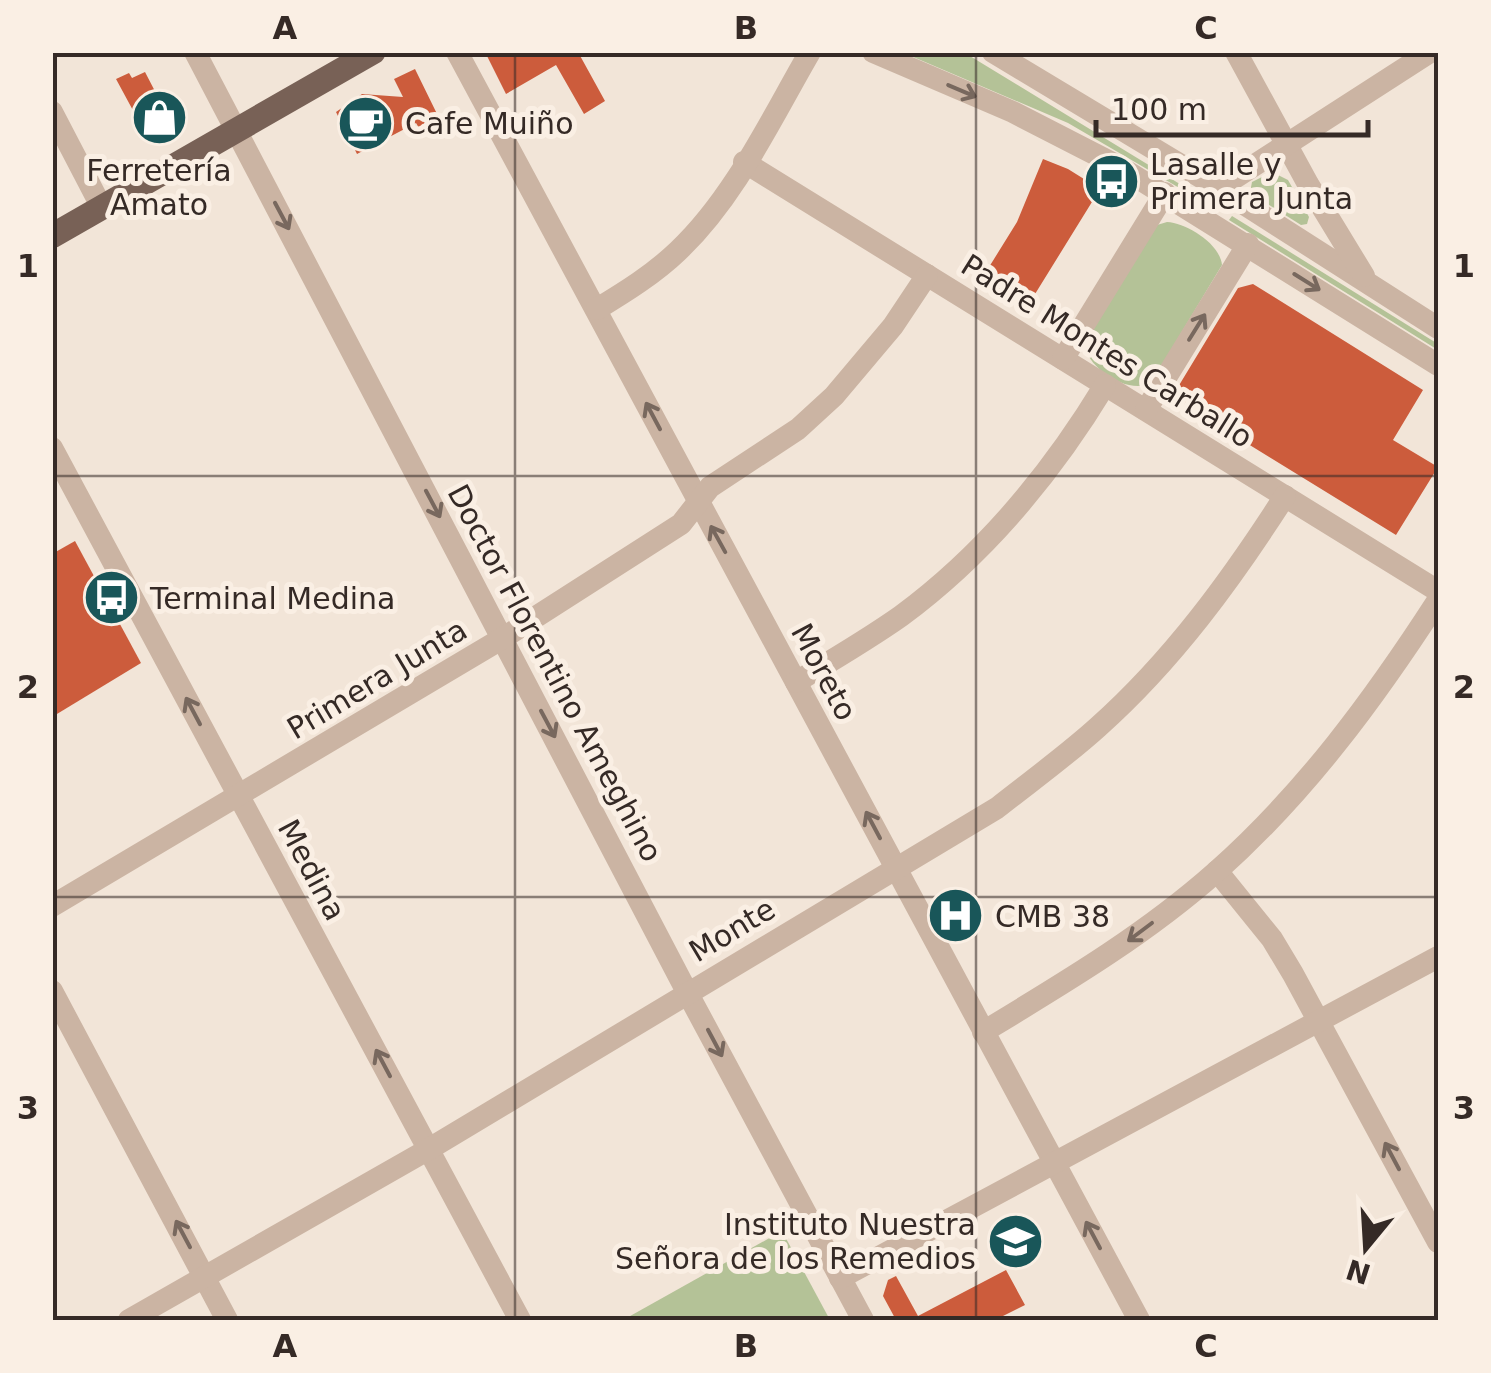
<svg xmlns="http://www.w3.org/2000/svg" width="1491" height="1373" font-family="'DejaVu Sans',sans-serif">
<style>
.green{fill:#b4c297}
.building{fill:#cc5c3c}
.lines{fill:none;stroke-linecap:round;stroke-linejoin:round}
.minor{stroke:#cbb4a3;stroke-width:22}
.major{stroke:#786156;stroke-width:25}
.oneway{stroke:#78685e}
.grid{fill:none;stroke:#352a26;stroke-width:2.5;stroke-opacity:0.55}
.labels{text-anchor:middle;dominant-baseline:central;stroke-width:10;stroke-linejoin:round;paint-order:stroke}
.poi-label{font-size:30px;fill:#352a26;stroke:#faefe4;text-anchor:start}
.street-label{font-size:30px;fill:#352a26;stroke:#faefe4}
.neatline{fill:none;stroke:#352a26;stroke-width:4}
.grid-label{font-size:32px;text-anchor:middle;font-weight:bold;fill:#352a26}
</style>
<rect width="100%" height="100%" fill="#f2e5d8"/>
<g class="green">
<path d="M 904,53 L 965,53 L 1188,189 L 1188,193 L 1068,123 Z"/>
<path d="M 1272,172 L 1288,180 L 1309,217 L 1307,224 L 1301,225 L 1250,193 L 1252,182 Z"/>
<path d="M 1232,216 L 1438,344 L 1438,350 L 1229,220 Z"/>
<path d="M 1167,222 C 1187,223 1220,244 1222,265 L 1151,383 C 1128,395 1088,369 1084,344 L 1157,225 Z"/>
<path d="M 782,1231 L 830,1320 L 623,1320 Z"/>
</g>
<g class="building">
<path d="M 485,52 L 578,52 L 605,101 L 584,114 L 556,65 L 506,94 Z"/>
<path d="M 415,69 L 439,118 L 419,128 L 416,123 L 357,154 L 336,112 L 362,94 L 403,97 L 394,79 Z"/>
<path d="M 145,72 L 173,126 L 149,140 L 116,79 L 129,73 L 132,78 Z"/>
<path d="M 1043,159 L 1068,169 L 1100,189 L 1027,307 L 981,280 L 1017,222 Z"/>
<path d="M 1253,284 L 1423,390 L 1393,440 L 1438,467 L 1396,535 L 1180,402 L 1178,387 L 1238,288 Z"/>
<path d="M 75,541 L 141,663 L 52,717 L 52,554 Z"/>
<path d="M 1006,1270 L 1025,1305 L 995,1320 L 896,1320 L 883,1296 L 888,1280 L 896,1276 L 918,1316 Z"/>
</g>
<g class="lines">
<g class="minor">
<path d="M 195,52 L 687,992 L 863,1320"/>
<path d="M 457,52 L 1139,1320"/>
<path d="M 873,52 L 1013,112 L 1120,167 L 1438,365"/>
<path d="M 993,52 L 1219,188 L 1438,328"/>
<path d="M 1236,52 L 1308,184 L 1364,276"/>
<path d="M 52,112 L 102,208"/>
<path d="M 744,162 L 1438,591"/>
<path d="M 1213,197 L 1219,188 L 1430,52"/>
<path d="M 597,309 C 625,292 654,274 678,251 C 735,197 771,119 810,52"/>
<path d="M 1063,359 L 1165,193"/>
<path d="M 1146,410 L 1248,244"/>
<path d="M 52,448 L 520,1320"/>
<path d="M 796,682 C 831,661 867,640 901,616 C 985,554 1051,474 1105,385"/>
<path d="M 1217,871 L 1272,939 L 1293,974 L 1438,1242"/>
<path d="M 52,906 L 503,638 L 681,524 L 710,487 L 798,429 L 834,396 L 893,326 L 927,275"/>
<path d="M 52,991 L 227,1320"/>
<path d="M 983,1032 C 1064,983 1145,935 1216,872 C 1305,793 1374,699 1438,600"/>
<path d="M 840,1278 L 1438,957"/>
<path d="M 129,1320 L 429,1149 L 997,808 C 1031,781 1066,756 1098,727 C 1173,660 1231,580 1285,496"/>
</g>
<path class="major" d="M 52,236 L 373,52"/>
</g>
<defs><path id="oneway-shaft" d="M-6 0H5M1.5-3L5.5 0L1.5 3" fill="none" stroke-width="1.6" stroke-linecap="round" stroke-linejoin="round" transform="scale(2.5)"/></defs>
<g class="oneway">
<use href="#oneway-shaft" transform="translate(962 91) rotate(23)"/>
<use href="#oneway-shaft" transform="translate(282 216) rotate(62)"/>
<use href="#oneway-shaft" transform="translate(1307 282) rotate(32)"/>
<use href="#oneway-shaft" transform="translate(1197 327) rotate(-58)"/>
<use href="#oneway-shaft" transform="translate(653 416) rotate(-118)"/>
<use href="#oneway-shaft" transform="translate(433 504) rotate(62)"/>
<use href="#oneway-shaft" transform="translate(718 539) rotate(-119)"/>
<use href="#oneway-shaft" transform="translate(193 711) rotate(-118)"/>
<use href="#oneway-shaft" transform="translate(548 724) rotate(62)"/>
<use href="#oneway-shaft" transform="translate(873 825) rotate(-118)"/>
<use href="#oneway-shaft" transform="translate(1140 932) rotate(143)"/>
<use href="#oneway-shaft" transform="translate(715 1043) rotate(62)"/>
<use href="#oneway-shaft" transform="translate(383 1063) rotate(-118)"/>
<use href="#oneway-shaft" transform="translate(1392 1156) rotate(-118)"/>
<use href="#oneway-shaft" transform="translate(183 1234) rotate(-118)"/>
<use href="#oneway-shaft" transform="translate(1093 1235) rotate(-118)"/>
</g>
<path class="grid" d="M 515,52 L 515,1320M 976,52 L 976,1320M 52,476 L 1438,476M 52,897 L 1438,897"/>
<defs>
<symbol id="shop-disc" viewBox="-11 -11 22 22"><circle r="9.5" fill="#195659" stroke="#faefe4"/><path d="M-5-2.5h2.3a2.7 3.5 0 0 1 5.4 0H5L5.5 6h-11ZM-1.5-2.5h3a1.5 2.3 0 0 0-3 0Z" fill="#fff"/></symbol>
<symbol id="cafe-disc" viewBox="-11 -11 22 22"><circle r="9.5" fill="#195659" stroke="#faefe4"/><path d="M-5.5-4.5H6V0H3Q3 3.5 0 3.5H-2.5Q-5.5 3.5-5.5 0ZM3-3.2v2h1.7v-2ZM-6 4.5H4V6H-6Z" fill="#fff"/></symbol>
<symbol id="bus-disc" viewBox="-11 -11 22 22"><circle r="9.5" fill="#195659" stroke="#faefe4"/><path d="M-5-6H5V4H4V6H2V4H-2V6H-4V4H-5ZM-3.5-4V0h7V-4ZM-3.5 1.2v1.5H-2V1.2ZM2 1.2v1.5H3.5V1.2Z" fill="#fff"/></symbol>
<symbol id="hospital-disc" viewBox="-11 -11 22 22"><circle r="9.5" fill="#195659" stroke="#faefe4"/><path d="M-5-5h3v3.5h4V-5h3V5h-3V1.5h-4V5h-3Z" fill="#fff"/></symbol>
<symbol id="school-disc" viewBox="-11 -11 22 22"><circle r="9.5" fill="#195659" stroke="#faefe4"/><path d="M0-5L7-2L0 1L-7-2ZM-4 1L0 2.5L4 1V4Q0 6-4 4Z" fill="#fff"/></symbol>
</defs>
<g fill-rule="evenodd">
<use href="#shop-disc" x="128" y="86" width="63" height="63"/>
<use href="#cafe-disc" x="334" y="92" width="63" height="63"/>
<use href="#bus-disc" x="1080" y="150" width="63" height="63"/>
<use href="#bus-disc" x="80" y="566" width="63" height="63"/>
<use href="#hospital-disc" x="924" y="884" width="63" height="63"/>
<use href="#school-disc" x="984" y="1210" width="63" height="63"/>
</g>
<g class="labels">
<g class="poi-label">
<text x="405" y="123">Cafe Muiño</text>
<text x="1150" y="164">Lasalle y<tspan x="1150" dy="34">Primera Junta</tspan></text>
<text x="159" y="170" text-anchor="middle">Ferretería<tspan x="159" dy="34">Amato</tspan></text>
<text x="150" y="598">Terminal Medina</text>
<text x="995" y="916">CMB 38</text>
<text x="976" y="1224" text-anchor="end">Instituto Nuestra<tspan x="976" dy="34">Señora de los Remedios</tspan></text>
</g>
<g class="street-label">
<text transform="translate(1107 351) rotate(32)">Padre Montes Carballo</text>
<text transform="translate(824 672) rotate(62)">Moreto</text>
<text transform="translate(555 673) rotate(62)">Doctor Florentino Ameghino</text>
<text transform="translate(377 679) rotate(-31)">Primera Junta</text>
<text transform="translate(312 870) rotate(62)">Medina</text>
<text transform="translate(732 930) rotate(-31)">Monte</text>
</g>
</g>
<rect width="1491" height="1373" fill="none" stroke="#faefe4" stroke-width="110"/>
<g transform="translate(1366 1248) rotate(198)" stroke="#faefe4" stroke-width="8" paint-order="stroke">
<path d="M0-8L18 38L0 25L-18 38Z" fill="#352a26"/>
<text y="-15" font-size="28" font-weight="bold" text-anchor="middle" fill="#352a26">N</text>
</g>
<path d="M1096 120v15h272v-15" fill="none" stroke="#352a26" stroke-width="5"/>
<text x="1111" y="120" font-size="30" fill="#352a26" stroke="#faefe4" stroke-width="8" paint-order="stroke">100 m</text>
<rect x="55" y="55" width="1381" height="1263" class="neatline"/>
<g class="grid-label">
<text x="285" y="39">A</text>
<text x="746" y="39">B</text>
<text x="1206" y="39">C</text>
<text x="28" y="277">1</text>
<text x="1464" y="277">1</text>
<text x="28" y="698">2</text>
<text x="1464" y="698">2</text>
<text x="28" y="1119">3</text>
<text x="1464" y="1119">3</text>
<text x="285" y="1357">A</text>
<text x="746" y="1357">B</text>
<text x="1206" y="1357">C</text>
</g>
</svg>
